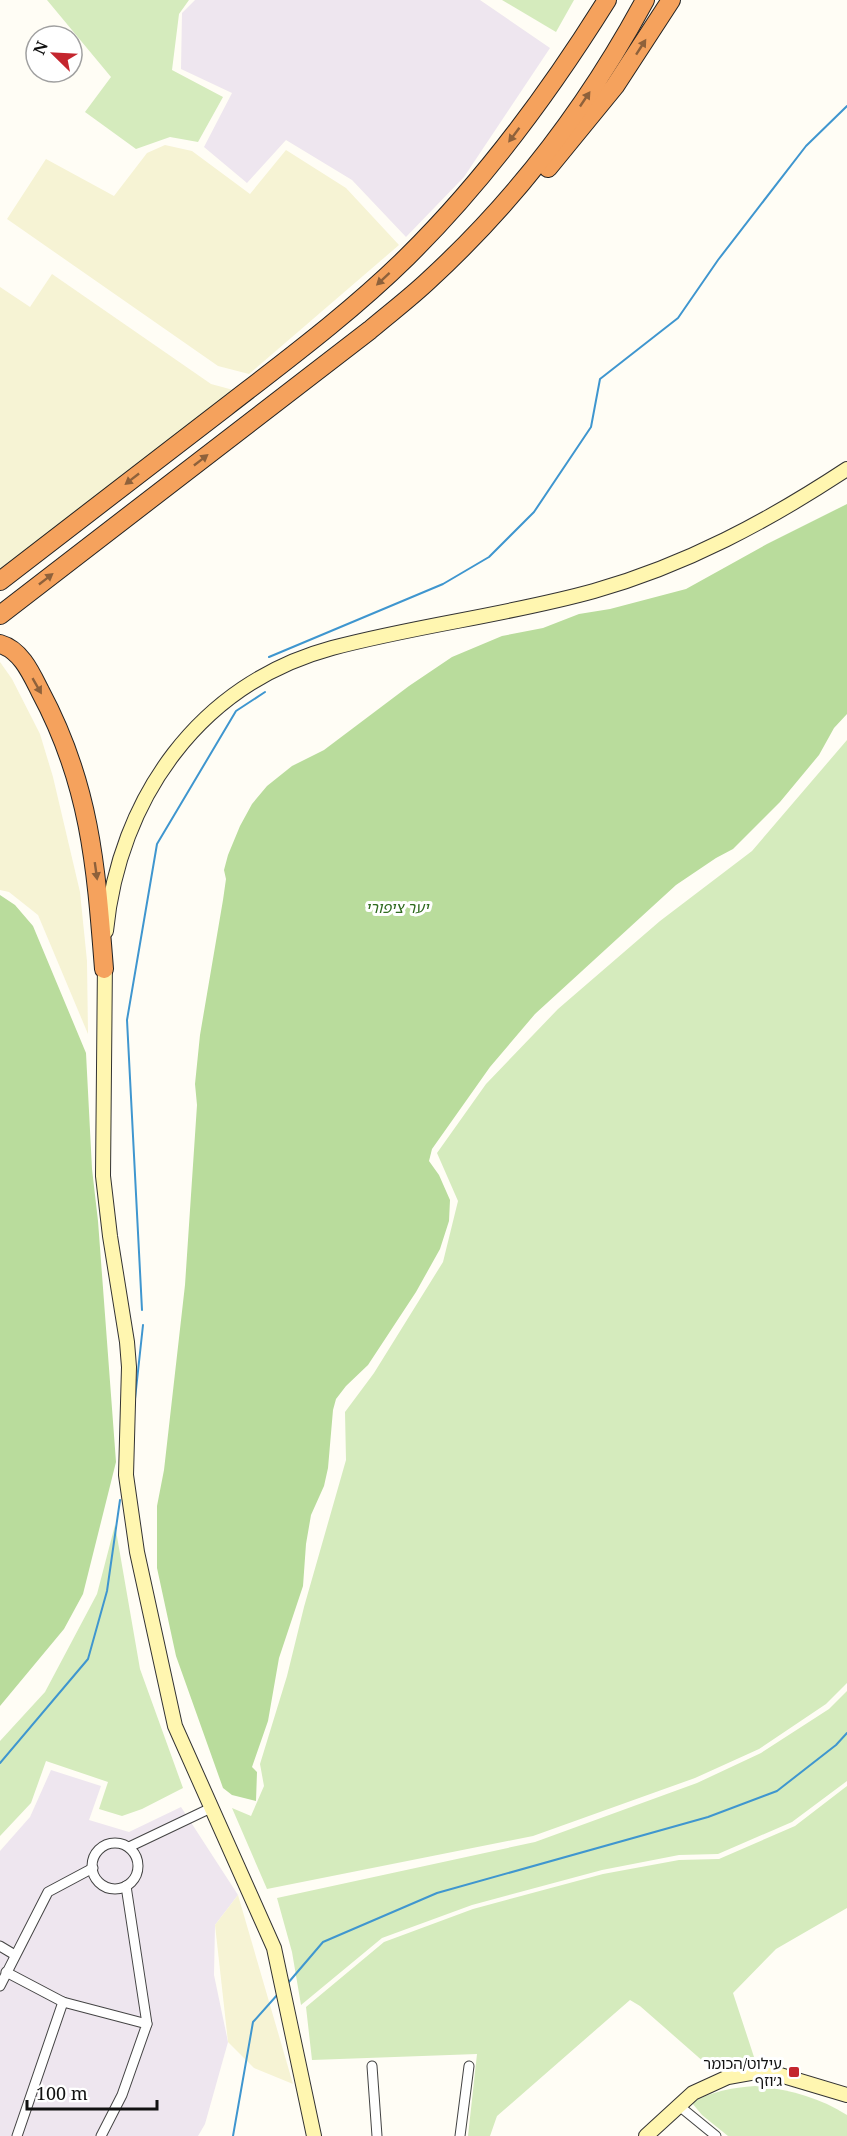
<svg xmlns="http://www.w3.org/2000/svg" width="847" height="2136" font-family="'Noto Serif','Noto Sans Hebrew',serif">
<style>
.industrial{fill:#eee6ef}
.farmland{fill:#f6f3d4}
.green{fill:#d5ebbd}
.forest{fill:#b9dc9c}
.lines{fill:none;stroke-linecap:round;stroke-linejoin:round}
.stream{stroke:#3f96cf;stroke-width:2}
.street-casing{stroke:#444;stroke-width:11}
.secondary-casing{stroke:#333;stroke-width:16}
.highway-casing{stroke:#222;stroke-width:20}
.street{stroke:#fff;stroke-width:9}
.secondary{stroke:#fff6b0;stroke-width:14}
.highway{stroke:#f5a25d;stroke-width:18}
.oneway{fill:#8e613b}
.poi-dot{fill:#c4262e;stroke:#fff;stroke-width:2}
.labels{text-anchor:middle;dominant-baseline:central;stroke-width:6;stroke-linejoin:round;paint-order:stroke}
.park-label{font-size:15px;font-style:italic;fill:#2f6b1f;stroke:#fff}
.poi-label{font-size:15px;fill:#111;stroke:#fff;text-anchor:end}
</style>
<rect width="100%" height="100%" fill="#fffdf5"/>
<g class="industrial">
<path d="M 195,0 L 480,0 L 550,48 L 464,177 L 406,237 L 352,180 L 286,140 L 247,183 L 204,147 L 232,93 L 181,69 L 182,13 Z"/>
<path d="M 51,1770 L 101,1786 L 89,1820 L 129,1832 L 181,1807 L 238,1895 L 215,1925 L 214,1975 L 228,2042 L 205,2124 L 198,2136 L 0,2136 L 0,1851 L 30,1817 Z"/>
</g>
<g class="farmland">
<path d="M 165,145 L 192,151 L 250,194 L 286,150 L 346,188 L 399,245 L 249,374 L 218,366 L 7,219 L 46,159 L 114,196 L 147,153 Z"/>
<path d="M 52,274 L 211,384 L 237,391 L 0,571 L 0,287 L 30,307 Z"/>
<path d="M 0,662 L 12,679 L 40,734 L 53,777 L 80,892 L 87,961 L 88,1034 L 38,915 L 9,892 L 0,890 Z"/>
<path d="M 238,1895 L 293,2084 L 254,2068 L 228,2042 L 215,1925 Z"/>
</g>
<g class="green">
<path d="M 47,0 L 189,0 L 179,14 L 172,70 L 223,97 L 198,142 L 170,137 L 136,149 L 85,112 L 111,77 Z"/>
<path d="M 502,0 L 574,0 L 556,32 Z"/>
<path d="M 847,740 L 847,1683 L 826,1704 L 759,1749 L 695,1778 L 533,1836 L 267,1889 L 232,1808 L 251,1816 L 264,1786 L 260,1764 L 287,1676 L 304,1607 L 346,1460 L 345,1412 L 374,1373 L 443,1262 L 458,1201 L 437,1153 L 486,1084 L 558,1009 L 660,921 L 752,851 Z"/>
<path d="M 115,1525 L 140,1669 L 183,1788 L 142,1809 L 122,1816 L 99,1809 L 108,1782 L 46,1761 L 31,1803 L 0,1836 L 0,1741 L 45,1692 L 97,1594 Z"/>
<path d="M 847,1691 L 847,1781 L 792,1822 L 718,1854 L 679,1855 L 602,1870 L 472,1905 L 382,1938 L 301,2005 L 292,1952 L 277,1898 L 535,1842 L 697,1783 L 761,1753 L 829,1709 Z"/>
<path d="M 847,1786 L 847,1908 L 776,1949 L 733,1993 L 754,2057 L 705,2063 L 640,2006 L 630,2000 L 497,2116 L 490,2136 L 468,2136 L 477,2054 L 312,2060 L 306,2007 L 384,1942 L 473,1909 L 603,1874 L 679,1860 L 719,1859 L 795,1826 Z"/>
<path d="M 755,2086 C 787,2089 819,2097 847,2115 L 847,2136 L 728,2136 L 702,2115 L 692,2103 C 711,2091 732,2088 755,2086 Z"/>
</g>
<g class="forest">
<path d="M 847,504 L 847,714 L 834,728 L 819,755 L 780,802 L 733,849 L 716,858 L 676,885 L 535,1014 L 490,1067 L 432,1149 L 429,1161 L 439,1175 L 450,1200 L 449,1221 L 440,1249 L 416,1292 L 368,1365 L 346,1386 L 336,1399 L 333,1410 L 328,1468 L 324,1486 L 311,1515 L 306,1544 L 303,1586 L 279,1658 L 268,1721 L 252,1767 L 257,1772 L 256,1801 L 232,1795 L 223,1788 L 176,1656 L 157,1568 L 157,1506 L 164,1470 L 185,1285 L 197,1105 L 195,1084 L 200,1035 L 223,900 L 226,879 L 224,870 L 228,855 L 240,826 L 252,804 L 267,786 L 292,766 L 324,750 L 409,686 L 452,657 L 502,636 L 543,628 L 579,614 L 610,609 L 686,589 L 767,544 Z"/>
<path d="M 0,895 L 15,905 L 33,926 L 86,1053 L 92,1169 L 98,1221 L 116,1462 L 83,1594 L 64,1629 L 0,1706 Z"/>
</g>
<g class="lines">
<g class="stream">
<path d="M 269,657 L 443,584 L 489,557 L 534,512 L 591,427 L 600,379 L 678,318 L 718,260 L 806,146 L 847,106"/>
<path d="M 142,1310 L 127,1020 L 157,844 L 236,711 L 265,692"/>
<path d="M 134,1408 L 143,1325"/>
<path d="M 0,1763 L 88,1659 L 107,1591 L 120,1500"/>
<path d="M 288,1983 L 323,1942 L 437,1893 L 708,1817 L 777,1791 L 836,1745 L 847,1733"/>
<path d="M 233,2136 L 253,2022 L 278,1994"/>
</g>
<defs>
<g id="street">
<circle cx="115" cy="1866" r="23"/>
<path d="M 129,1847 L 213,1807"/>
<path d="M 126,1886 L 147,2024"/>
<path d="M 0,1946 L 15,1955"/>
<path d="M 6,1972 L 63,2002 L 147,2024 L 122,2095 L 101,2136"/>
<path d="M 0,1986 L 48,1892 L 93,1868"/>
<path d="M 372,2066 L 377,2136"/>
<path d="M 678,2105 L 716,2136"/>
<path d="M 17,2136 L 63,2002"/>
<path d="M 460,2136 L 469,2066"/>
</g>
<g id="secondary">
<path d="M 106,931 C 119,799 199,684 332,648 C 418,625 508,615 594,591 C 686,565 768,521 847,469"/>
<path d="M 105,960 L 103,1176 L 110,1236 L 127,1342 L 129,1367 L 126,1475 L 137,1552 L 175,1726 L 274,1948 L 314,2136"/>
<path d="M 646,2136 L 693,2093 L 728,2077 L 756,2072 L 780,2075 L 847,2095"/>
</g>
<g id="highway">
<path d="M 548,168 L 615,86 L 671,0"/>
<path d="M 0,581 C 75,523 150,465 226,407 C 288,359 351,312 407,257 C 485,180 549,93 607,0"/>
<path d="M 0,615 L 370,330 C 390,313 410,298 429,280 C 516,200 589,104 645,0"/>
<path d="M 0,644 C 21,650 31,673 40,691 C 90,784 96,866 104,969"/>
</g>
</defs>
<use href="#street" class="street-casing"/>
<use href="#secondary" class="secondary-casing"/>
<use href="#highway" class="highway-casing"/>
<use href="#street" class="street"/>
<use href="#secondary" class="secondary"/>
<use href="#highway" class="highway"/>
</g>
<defs><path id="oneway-solid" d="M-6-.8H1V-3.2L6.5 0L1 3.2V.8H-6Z" transform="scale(1.5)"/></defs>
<g class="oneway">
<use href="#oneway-solid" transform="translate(641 47) rotate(-57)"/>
<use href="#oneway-solid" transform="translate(585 99) rotate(-56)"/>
<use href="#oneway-solid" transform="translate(514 135) rotate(127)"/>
<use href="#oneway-solid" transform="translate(383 279) rotate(137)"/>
<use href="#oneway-solid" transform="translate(201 460) rotate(-38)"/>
<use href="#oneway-solid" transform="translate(132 479) rotate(142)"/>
<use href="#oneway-solid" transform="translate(46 579) rotate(-38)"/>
<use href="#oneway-solid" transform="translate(37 686) rotate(60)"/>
<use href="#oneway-solid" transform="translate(96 871) rotate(82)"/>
</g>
<rect class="poi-dot" x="788" y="2066" width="12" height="12" rx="3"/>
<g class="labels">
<g class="park-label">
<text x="397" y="907">יער ציפורי</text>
</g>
<g class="poi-label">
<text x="782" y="2063">עילוט/הכומר<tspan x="782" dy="17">ג׳וזף</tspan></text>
</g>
</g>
<g transform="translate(54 54) rotate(294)"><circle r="28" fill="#ffffff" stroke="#a0a0a0" stroke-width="1.5"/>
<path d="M0-4.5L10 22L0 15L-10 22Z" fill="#c4262e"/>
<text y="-9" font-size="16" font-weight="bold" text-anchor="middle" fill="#111111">N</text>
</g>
<path d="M27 2100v9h130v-9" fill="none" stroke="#111111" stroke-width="3"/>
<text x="36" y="2100" font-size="18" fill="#111111" stroke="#ffffff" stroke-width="4.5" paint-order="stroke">100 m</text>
</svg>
